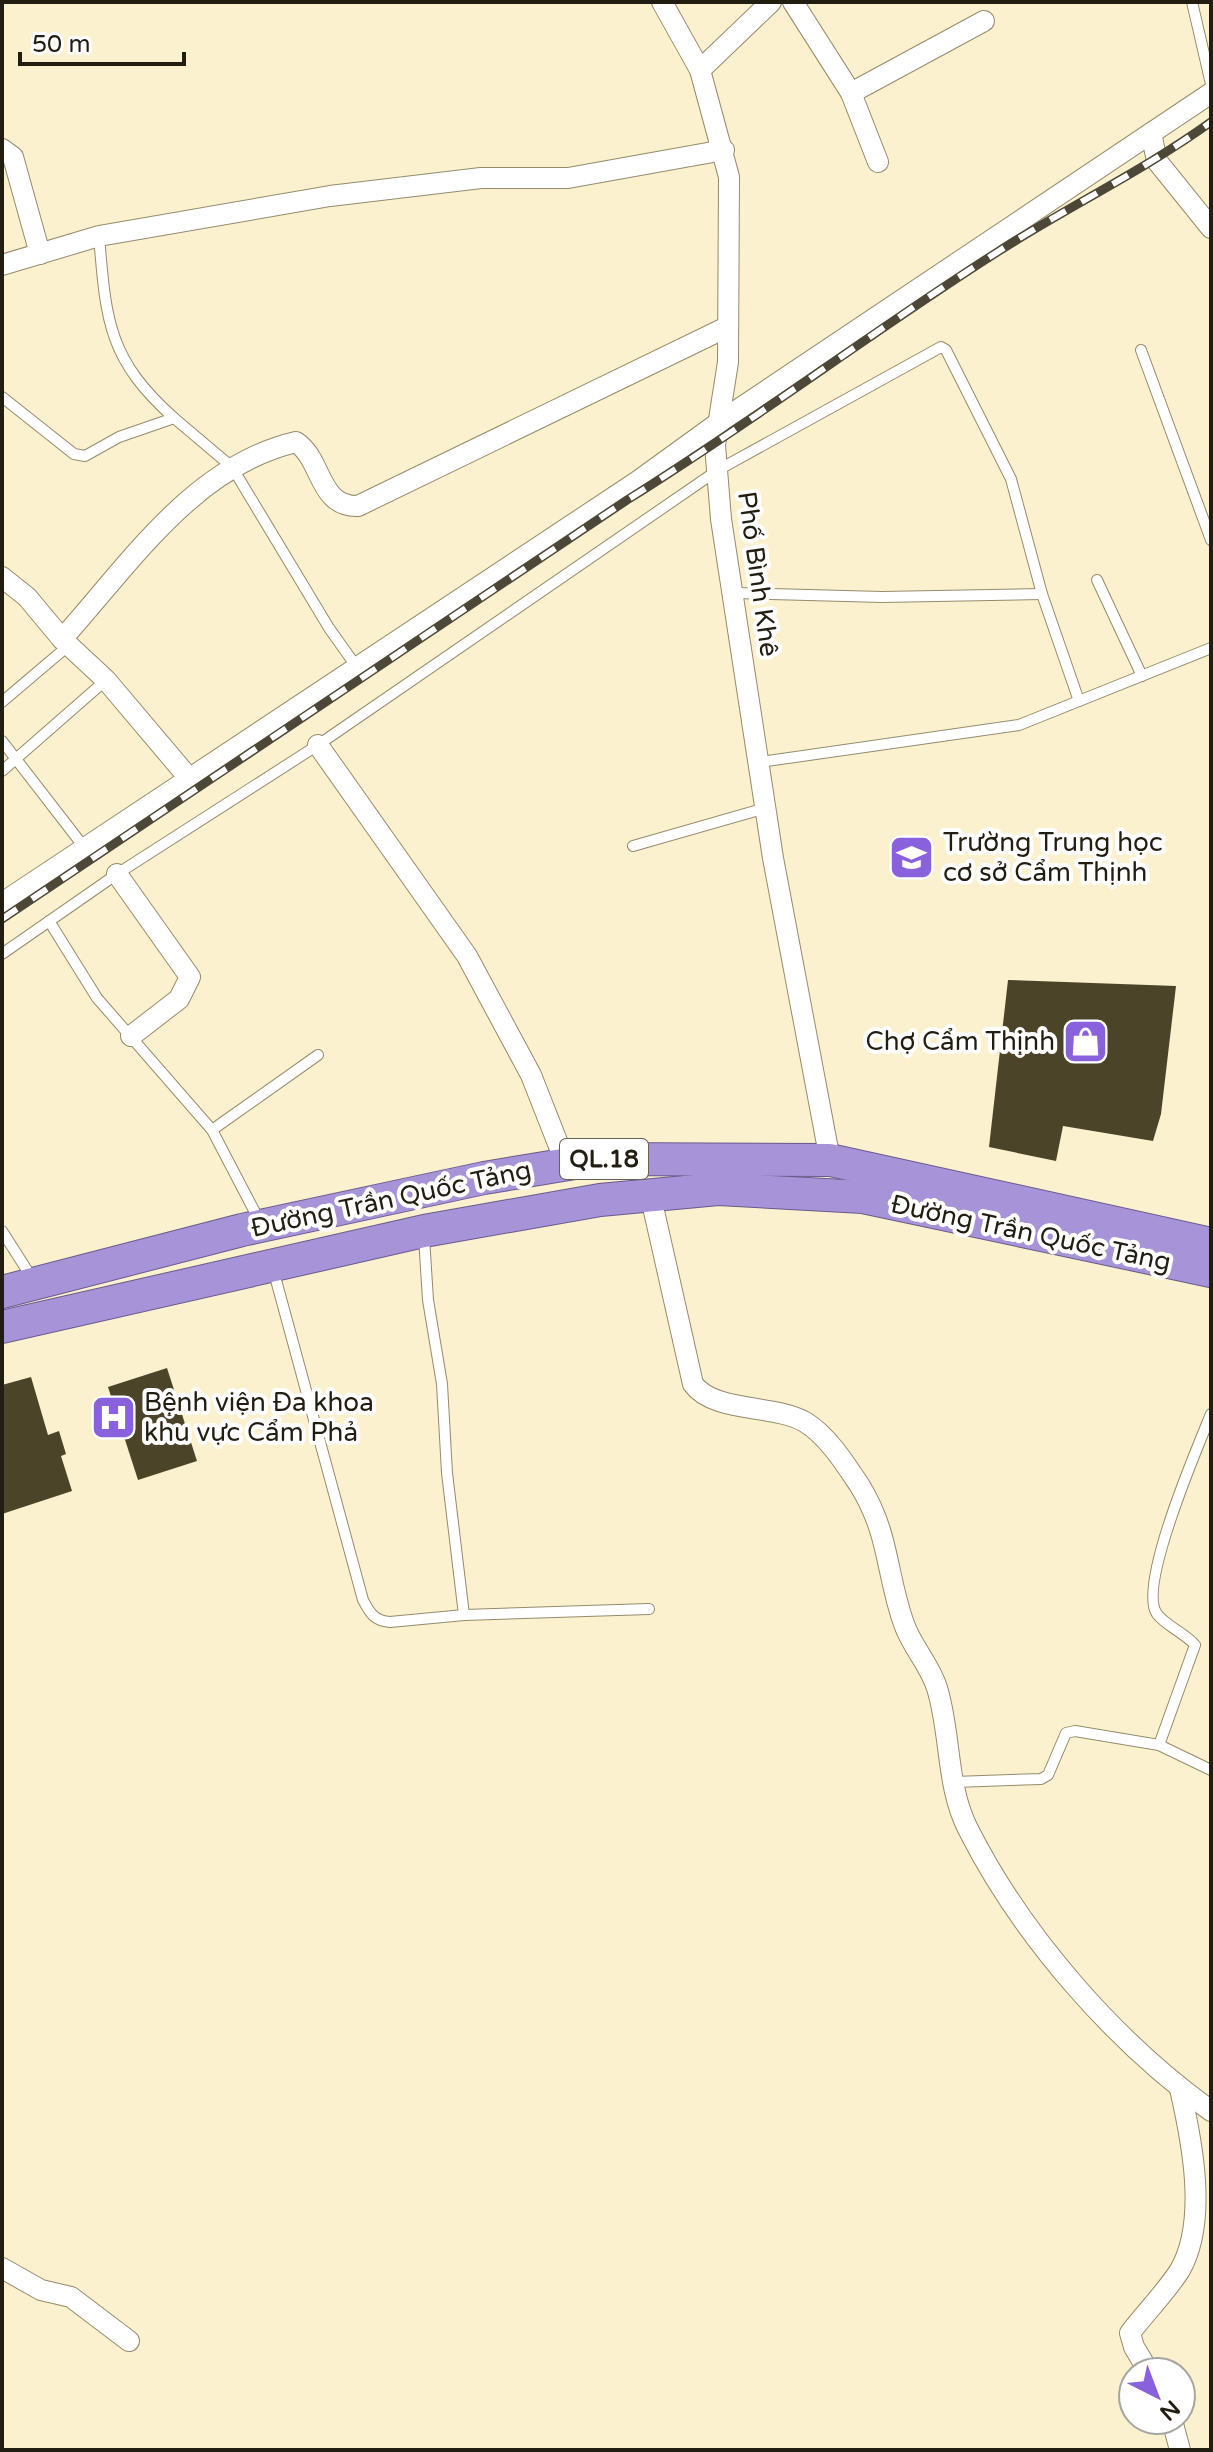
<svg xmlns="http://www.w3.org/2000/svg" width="1213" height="2452" font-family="'Varela Round',sans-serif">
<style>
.building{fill:#4b4428}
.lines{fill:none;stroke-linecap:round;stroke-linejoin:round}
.service-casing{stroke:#958b6c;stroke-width:12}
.minor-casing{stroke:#958b6c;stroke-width:22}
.trunk-casing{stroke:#6a598c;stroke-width:34}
.service{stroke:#fff;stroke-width:10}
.minor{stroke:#fff;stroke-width:20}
.trunk{stroke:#a794d8;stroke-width:32}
.rail-casing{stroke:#4c4736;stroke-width:9}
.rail{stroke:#fff;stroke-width:6;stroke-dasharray:18;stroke-linecap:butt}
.labels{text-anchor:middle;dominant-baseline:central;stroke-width:8;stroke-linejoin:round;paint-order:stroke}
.shield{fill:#fff;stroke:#646158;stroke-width:2}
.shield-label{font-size:24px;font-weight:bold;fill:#211d11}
.street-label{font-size:26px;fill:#211d11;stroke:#fff}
.poi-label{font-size:26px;fill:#211d11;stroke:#fff;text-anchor:start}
</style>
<rect width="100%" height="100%" fill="#fbf1cf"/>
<g class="building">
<path d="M 1008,980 L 1176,986 L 1161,1114 L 1153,1141 L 1063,1126 L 1056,1161 L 989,1147 Z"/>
<path d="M 167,1368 L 197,1461 L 138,1480 L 108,1387 Z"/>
<path d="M 31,1377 L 48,1435 L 59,1431 L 66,1454 L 61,1456 L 72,1491 L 2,1514 L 2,1385 Z"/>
</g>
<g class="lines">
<defs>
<g id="service">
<path d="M 1192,2 L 1211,84"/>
<path d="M 99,236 C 106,321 108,359 174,418"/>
<path d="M 1141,350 L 1211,540"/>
<path d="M 2,397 L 74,454 L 85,456 L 119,437 L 174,418 L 232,467 L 329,628 L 356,666"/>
<path d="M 1097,580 L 1142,676"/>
<path d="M 733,593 L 882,597 L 1042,594"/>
<path d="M 2,702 L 68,646"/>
<path d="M 2,741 L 84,847"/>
<path d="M 760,762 L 1019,725 L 1211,648"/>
<path d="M 2,771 L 106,680"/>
<path d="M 633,846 L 766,808"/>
<path d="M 49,921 L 97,998 L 212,1130 L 259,1220"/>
<path d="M 2,954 L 117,874 L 318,745 L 718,470 L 941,347 L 946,350 L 1011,479 L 1042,594 L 1079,701"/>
<path d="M 212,1130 L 318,1055"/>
<path d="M 2,1231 L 32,1278"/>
<path d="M 424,1237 L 428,1300 L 442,1384 L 447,1473 L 464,1615"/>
<path d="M 273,1269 L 363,1600 C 370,1613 374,1621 390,1622 L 464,1615 L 649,1609"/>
<path d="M 1159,1745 L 1195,1645 C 1185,1633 1166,1626 1157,1614 C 1137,1587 1198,1446 1211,1414"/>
<path d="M 954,1782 L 1041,1779 L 1048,1775 L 1066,1733 L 1075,1731 L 1159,1745 L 1211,1770"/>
</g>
<g id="minor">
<path d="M 662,2 L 700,70 L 729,177 L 728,362 L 715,445 L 721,519 L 773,858 L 830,1160"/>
<path d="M 793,2 L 851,93 L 878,162"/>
<path d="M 700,70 L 771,2"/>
<path d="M 851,93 L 984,21"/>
<path d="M 1151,133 L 1157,161 L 1211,228"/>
<path d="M 2,149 L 13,157 L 40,254"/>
<path d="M 2,265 L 99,236 L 330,196 L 481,178 L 568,178 L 724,150"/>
<path d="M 2,577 L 27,597 L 62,639 L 106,680 L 188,777"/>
<path d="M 62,639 C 129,565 193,466 296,442 C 323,460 318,507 358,506 L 727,327"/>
<path d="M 318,745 L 467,956 L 531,1075 L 566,1164"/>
<path d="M 117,874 L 190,977 L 179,999 L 131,1036"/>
<path d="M 2,903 L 638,481 L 718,423 L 1211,93"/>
<path d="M 651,1198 L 693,1384 C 714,1413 774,1404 805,1422 C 828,1436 846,1465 860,1486 C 890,1535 886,1574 904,1624 C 912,1647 930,1665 937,1688 C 951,1733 946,1786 968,1829 C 1022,1936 1114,2041 1211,2111"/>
<path d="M 2,2268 L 41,2290 L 71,2297 L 129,2341"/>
<path d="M 1149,2372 L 1134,2347 L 1130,2333 C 1146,2312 1166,2292 1180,2270 C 1208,2221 1192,2141 1180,2089"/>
<path d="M 1172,2420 L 1180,2450"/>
</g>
<g id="trunk">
<path d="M 2,1292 L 242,1230 L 484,1178 L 599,1159 L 830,1160 L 1211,1244"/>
<path d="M 2,1327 L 424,1231 L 600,1200 L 718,1189 L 863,1197 L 1211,1271"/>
</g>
</defs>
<use href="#service" class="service-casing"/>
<use href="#minor" class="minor-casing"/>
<use href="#trunk" class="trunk-casing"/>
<use href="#service" class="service"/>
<use href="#minor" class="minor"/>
<use href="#trunk" class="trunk"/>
<defs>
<path id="rail" d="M 2,919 L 627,500 C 754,421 873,331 999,251 C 1069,206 1143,171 1211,122"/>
</defs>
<use href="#rail" class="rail-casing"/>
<use href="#rail" class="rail"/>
</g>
<defs>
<symbol id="school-square" viewBox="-11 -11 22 22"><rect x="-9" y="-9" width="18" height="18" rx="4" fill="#8a61dc" stroke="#fff"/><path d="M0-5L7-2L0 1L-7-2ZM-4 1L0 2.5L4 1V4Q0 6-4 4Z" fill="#fff"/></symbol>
<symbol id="shop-square" viewBox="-11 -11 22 22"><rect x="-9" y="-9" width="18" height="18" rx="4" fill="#8a61dc" stroke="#fff"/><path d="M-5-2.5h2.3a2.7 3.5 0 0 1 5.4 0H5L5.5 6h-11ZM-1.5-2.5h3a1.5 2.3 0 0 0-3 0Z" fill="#fff"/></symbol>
<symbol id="hospital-square" viewBox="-11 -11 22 22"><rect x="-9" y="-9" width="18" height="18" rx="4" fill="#8a61dc" stroke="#fff"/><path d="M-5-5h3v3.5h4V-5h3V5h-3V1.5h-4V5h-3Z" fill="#fff"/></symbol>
</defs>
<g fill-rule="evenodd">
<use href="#school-square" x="886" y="832" width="51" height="51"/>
<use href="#shop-square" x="1060" y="1016" width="51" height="51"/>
<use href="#hospital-square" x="88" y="1392" width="51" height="51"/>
</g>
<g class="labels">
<rect class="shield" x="560" y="1139" width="88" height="40" rx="6"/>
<g class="shield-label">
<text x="604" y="1159">QL.18</text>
</g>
<g class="street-label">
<text transform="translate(758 574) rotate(82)">Phố Bình Khê</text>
<text transform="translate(391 1199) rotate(-12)">Đường Trần Quốc Tảng</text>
<text transform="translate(1031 1233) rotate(12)">Đường Trần Quốc Tảng</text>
</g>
<g class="poi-label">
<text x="943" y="842">Trường Trung học<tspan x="943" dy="30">cơ sở Cẩm Thịnh</tspan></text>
<text x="1055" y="1041" text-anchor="end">Chợ Cẩm Thịnh</text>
<text x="144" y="1402">Bệnh viện Đa khoa<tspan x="144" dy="30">khu vực Cẩm Phả</tspan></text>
</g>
</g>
<rect width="1213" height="2452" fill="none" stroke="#211d11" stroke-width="8"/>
<g transform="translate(1157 2396) rotate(138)"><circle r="38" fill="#ffffff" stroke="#a6a5a0" stroke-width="2"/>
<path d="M0-6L14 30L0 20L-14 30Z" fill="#8a61dc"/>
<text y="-12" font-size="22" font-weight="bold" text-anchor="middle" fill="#211d11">N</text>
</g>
<path d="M20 52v12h164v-12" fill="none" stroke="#211d11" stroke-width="4"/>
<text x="32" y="52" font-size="24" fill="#211d11" stroke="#ffffff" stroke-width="6" paint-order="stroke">50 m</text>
</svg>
